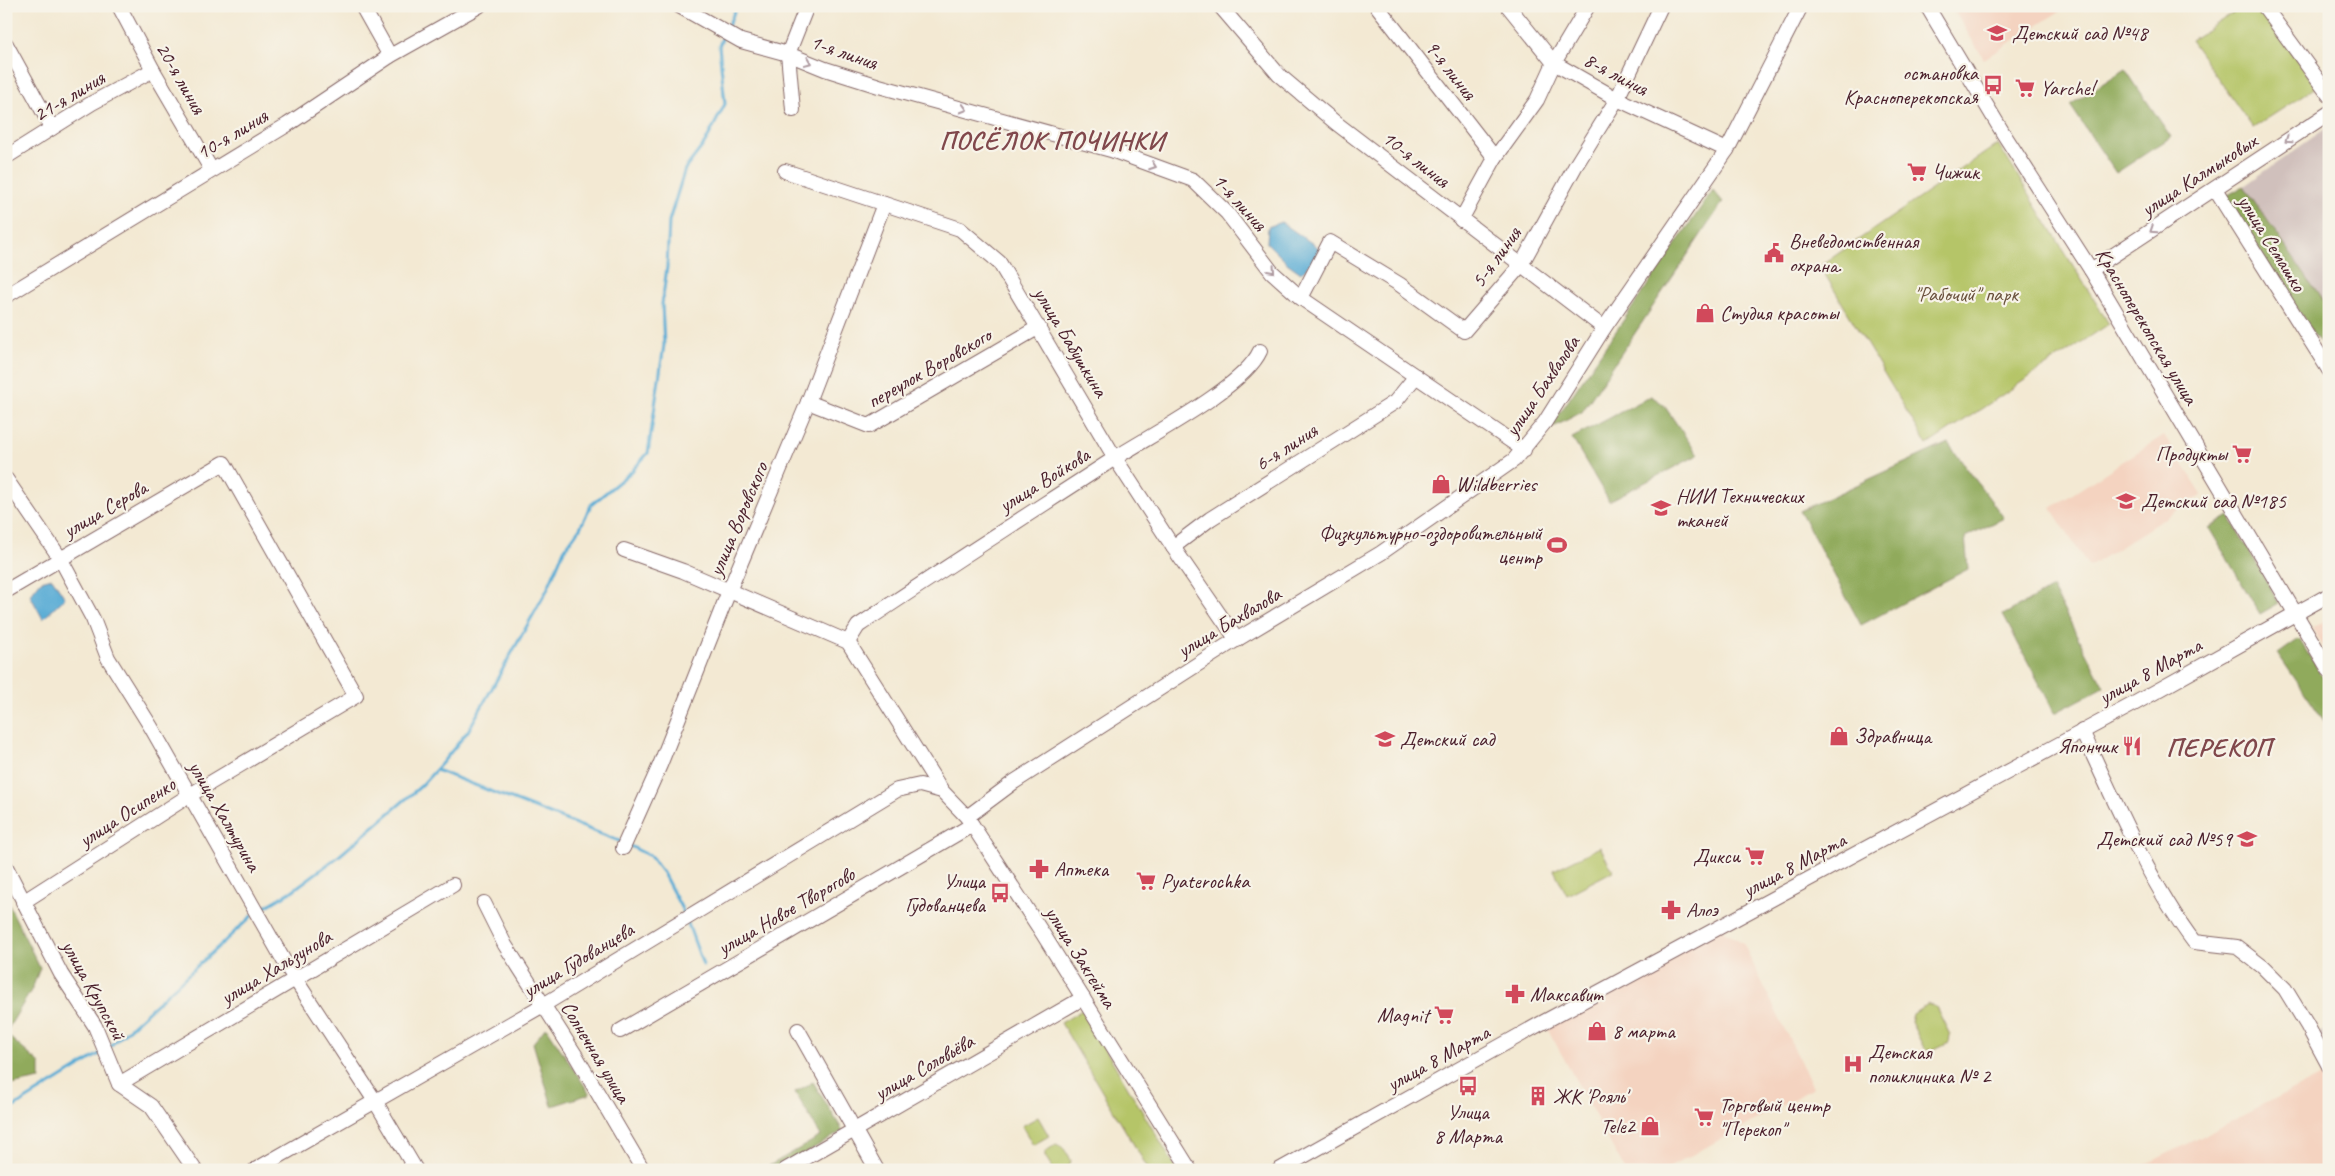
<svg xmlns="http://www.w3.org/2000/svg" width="2335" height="1176" font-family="Caveat,sans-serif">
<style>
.built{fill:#f4d3c0}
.industrial{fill:#d0c0bc}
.green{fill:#b5c568;stroke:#80724a}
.forest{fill:#90aa5c;stroke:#6d6444}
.water{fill:#59acd5;stroke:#526680}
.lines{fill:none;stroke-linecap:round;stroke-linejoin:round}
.stream{stroke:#59acd5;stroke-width:3}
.minor-casing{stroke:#856666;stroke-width:16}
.minor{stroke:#fff;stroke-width:14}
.oneway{stroke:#ae9aa0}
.labels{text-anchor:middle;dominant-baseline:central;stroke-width:4.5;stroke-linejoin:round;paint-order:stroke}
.poi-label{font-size:21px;fill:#4a1f2b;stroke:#f7f3e8;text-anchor:start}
.street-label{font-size:21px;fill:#4a1f2b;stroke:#f7f3e8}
.park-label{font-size:21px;fill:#6a513d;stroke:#f7f3e8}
.district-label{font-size:26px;font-weight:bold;letter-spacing:1px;fill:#81484c;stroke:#f7f3e8}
</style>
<rect width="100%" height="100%" fill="#f7f3e8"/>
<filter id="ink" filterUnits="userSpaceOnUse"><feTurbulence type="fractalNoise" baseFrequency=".02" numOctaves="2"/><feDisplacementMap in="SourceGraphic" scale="10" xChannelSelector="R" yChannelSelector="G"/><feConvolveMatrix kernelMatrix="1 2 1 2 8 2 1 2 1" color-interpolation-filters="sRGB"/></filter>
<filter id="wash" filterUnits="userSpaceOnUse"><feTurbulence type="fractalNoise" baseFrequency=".0096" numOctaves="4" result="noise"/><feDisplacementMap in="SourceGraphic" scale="20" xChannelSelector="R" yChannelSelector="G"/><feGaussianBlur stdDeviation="1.12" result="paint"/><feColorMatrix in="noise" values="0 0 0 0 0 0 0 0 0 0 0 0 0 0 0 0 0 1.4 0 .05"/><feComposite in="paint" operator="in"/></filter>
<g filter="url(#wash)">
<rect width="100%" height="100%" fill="#f3e9d3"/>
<g class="built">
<path d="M 1951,6 L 2068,6 L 1984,59 Z"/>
<path d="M 2164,435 L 2202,494 L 2089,567 L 2051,508 Z"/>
<path d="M 2329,618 L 2329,656 L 2312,628 Z"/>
<path d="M 1721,929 L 1743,943 L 1813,1088 L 1665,1170 L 1625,1170 L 1545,1024 Z"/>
<path d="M 2321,1076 L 2329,1090 L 2329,1170 L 2135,1170 Z"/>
</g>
<g class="industrial">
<path d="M 2329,126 L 2329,309 L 2244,186 Z"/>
<path d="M 2329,1027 L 2329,1051 L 2318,1034 Z"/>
</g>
<g class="green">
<path d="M 2244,6 L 2260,6 L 2316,87 L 2253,128 L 2191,40 Z"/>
<path d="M 1998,144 L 2109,324 L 1927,445 L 1820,266 Z"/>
<path d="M 1600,847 L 1613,871 L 1567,895 L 1554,870 Z"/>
<path d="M 1928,1004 L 1936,1007 L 1950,1035 L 1949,1042 L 1932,1050 L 1924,1048 L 1911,1022 L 1913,1014 Z"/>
<path d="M 1082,1010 L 1177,1170 L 1149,1170 L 1061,1023 Z"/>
<path d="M 1038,1117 L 1049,1136 L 1033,1145 L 1022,1126 Z"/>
<path d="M 1056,1144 L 1062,1147 L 1071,1160 L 1070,1165 L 1063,1170 L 1054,1170 L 1045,1156 L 1045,1152 Z"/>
</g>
<g class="forest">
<path d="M 2125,69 L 2171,137 L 2116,173 L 2070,105 Z"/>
<path d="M 2244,186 L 2329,310 L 2329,356 L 2221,199 Z"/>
<path d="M 1713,190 L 1723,202 L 1582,412 L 1548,430 Z"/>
<path d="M 1651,396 L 1663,404 L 1698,455 L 1609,501 L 1572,438 Z"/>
<path d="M 1948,443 L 2004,518 L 1965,537 L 1968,569 L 1861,625 L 1800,511 Z"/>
<path d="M 2229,516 L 2279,603 L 2260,614 L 2209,528 Z"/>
<path d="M 2052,588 L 2104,687 L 2055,713 L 2003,615 Z"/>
<path d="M 2299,639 L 2329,688 L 2329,728 L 2278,654 Z"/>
<path d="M 6,899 L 40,968 L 32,989 L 6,1032 Z"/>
<path d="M 546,1027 L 590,1094 L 552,1106 L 533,1043 Z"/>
<path d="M 6,1034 L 40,1064 L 40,1079 L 6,1086 Z"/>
<path d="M 813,1082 L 843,1131 L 776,1170 L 762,1170 L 821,1136 L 795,1092 Z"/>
</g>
<g class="water">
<path d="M 1281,222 L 1319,248 L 1312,262 L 1301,273 L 1287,263 L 1267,243 L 1268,227 Z"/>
<path d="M 52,578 L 65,598 L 43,619 L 30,595 L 41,581 Z"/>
</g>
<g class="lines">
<g class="stream">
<path d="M 727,28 L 737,6"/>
<path d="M 436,770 L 622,842"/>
<path d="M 628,845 L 650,856 L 663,873 L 685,915"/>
<path d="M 260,910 L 292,891 L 339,856 L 421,786 L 442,763 L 468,731 L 547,590 L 564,550 L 580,528 L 591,505 L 632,471 L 648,453 L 664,345 L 662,304 L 667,267 L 669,221 L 685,169 L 705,143 L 725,104 L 719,46 L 723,36"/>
<path d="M 687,921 L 703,965"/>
<path d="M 108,1048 L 253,915"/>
<path d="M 6,1112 L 101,1053"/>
</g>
</g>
</g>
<g filter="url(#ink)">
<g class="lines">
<defs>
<g id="minor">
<path d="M 119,6 L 153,70 L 211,169"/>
<path d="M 362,6 L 390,56"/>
<path d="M 679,6 L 741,41 L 788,54 L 825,69 L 879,86 L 1111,150 L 1193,180 L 1227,213 L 1272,272 L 1301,298 L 1524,450"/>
<path d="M 1220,6 L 1279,75 L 1336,123 L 1604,328"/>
<path d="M 1377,6 L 1495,158"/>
<path d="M 1508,6 L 1554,63 L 1617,99 L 1727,150"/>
<path d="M 1927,6 L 2003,133 L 2091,270 L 2329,670"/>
<path d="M 2264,6 L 2329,95"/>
<path d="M 6,44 L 52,128"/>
<path d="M 793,110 L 788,54 L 807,6"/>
<path d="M 6,157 L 92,103 L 153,70"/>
<path d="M 785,171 L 960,229 L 999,262 L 1115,458 L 1173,547 L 1237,640"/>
<path d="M 2215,189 L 2329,370"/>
<path d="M 1461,220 L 1495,158 L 1537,100 L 1554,63 L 1588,6"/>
<path d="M 2091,270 L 2329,113"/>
<path d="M 6,296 L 287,125 L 390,56 L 479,6"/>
<path d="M 1301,298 L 1330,242 L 1399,284 L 1464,331 L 1521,265 L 1576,165 L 1617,99 L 1661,6"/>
<path d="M 808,402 L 869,426 L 1039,327"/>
<path d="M 6,479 L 60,558 L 93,619 L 108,658 L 151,727 L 288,968 L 375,1101 L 416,1170"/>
<path d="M 1173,547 L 1210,519 L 1395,402 L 1416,376"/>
<path d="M 624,550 L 683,571 L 848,642 L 942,791"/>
<path d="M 6,591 L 224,463 L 356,696 L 190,795 L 23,902"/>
<path d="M 848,642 L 858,626 C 943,569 1029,514 1115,458 C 1151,435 1244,387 1260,351"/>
<path d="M 2082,731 C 2114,800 2149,882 2194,942 L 2237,947 L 2263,967 L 2285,989 L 2307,1025 L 2329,1066"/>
<path d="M 967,817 L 1014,782 L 1226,646 L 1381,553 L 1514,460 L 1545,422 L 1604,328 L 1727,150 L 1801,6"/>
<path d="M 623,848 L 660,765 L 729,591 L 808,402 L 884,204"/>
<path d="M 6,867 L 61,974 L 95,1026 L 119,1084 L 151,1106 L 195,1170"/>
<path d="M 484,903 L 505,945 L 576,1056 L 643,1170"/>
<path d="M 798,1030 L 877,1170"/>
<path d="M 620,1031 L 972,825"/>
<path d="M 119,1084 L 453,885"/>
<path d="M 255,1170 L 545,1004 L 897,790 L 920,785 L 942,791 L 967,817 L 1043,934 L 1190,1170"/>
<path d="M 785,1170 L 1083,998"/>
<path d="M 1279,1170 L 1538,1025 L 2130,706 L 2329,595"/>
</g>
</defs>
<use href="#minor" class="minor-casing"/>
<use href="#minor" class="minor"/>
</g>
<defs><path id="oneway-chevron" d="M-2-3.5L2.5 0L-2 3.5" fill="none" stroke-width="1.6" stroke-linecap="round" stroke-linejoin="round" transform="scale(1.25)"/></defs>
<g class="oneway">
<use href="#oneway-chevron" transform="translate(808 62) rotate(22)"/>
<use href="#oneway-chevron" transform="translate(964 109) rotate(16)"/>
<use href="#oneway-chevron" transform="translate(2288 140) rotate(146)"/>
<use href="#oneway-chevron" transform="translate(1153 166) rotate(20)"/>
<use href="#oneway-chevron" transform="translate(2153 230) rotate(147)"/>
<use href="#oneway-chevron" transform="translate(1272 270) rotate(48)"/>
</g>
</g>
<defs>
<symbol id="school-bare" viewBox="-9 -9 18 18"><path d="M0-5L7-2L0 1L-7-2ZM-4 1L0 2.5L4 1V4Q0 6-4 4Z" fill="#d1495b" stroke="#f7f3e8" stroke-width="2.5" paint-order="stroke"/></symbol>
<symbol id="bus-bare" viewBox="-9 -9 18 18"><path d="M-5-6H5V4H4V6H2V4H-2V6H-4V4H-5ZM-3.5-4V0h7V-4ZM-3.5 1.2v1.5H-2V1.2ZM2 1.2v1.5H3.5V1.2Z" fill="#d1495b" stroke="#f7f3e8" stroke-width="2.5" paint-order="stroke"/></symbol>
<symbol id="supermarket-bare" viewBox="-9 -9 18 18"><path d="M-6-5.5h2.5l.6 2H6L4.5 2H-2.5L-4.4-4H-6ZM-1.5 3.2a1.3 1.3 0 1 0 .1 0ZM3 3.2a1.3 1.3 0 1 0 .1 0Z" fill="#d1495b" stroke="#f7f3e8" stroke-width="2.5" paint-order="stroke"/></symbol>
<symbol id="civic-bare" viewBox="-9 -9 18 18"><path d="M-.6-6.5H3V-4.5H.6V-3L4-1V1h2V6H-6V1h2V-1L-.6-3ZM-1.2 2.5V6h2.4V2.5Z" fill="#d1495b" stroke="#f7f3e8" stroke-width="2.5" paint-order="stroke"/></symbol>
<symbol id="shop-bare" viewBox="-9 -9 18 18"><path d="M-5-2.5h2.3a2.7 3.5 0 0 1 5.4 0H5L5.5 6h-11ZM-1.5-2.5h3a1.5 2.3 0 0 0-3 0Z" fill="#d1495b" stroke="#f7f3e8" stroke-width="2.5" paint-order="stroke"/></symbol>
<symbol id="university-bare" viewBox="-9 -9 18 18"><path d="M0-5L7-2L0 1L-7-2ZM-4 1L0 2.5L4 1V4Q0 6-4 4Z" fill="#d1495b" stroke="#f7f3e8" stroke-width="2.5" paint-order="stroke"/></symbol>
<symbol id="stadium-bare" viewBox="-9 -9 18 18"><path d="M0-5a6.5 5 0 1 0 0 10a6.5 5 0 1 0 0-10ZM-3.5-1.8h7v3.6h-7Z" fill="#d1495b" stroke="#f7f3e8" stroke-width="2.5" paint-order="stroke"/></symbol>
<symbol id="restaurant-bare" viewBox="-9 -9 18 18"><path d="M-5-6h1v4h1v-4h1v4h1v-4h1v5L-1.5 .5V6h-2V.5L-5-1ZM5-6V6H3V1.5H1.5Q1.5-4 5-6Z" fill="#d1495b" stroke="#f7f3e8" stroke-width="2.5" paint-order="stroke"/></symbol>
<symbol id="pharmacy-bare" viewBox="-9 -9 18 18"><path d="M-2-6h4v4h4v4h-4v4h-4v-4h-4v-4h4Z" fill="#d1495b" stroke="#f7f3e8" stroke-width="2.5" paint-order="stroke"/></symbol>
<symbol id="hospital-bare" viewBox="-9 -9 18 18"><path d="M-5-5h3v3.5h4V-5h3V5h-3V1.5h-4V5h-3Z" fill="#d1495b" stroke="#f7f3e8" stroke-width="2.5" paint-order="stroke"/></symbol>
<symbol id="building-bare" viewBox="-9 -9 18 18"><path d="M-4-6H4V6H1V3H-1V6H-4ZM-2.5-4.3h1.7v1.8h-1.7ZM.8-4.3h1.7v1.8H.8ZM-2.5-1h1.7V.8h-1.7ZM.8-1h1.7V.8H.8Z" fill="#d1495b" stroke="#f7f3e8" stroke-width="2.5" paint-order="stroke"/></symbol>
</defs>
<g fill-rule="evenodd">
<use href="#school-bare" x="1983" y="19" width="28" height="28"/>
<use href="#bus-bare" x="1979" y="71" width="28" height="28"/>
<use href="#supermarket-bare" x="2011" y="74" width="28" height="28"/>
<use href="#supermarket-bare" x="1903" y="158" width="28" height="28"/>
<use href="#civic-bare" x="1760" y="239" width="28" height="28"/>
<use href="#shop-bare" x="1691" y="299" width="28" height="28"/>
<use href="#supermarket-bare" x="2228" y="440" width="28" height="28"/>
<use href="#shop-bare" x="1427" y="470" width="28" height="28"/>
<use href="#school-bare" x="2112" y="487" width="28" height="28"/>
<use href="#university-bare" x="1647" y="494" width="28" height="28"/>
<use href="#stadium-bare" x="1543" y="531" width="28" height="28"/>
<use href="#shop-bare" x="1825" y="722" width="28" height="28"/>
<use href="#school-bare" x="1371" y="725" width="28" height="28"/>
<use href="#restaurant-bare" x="2118" y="732" width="28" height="28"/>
<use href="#school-bare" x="2233" y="825" width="28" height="28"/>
<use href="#supermarket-bare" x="1741" y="842" width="28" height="28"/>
<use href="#pharmacy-bare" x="1025" y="855" width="28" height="28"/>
<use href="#supermarket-bare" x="1132" y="867" width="28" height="28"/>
<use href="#bus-bare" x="986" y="879" width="28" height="28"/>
<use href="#pharmacy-bare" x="1657" y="896" width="28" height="28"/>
<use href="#pharmacy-bare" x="1501" y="980" width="28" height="28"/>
<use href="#supermarket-bare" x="1430" y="1001" width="28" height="28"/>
<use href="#shop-bare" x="1583" y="1017" width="28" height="28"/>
<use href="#hospital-bare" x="1839" y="1050" width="28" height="28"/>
<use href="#bus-bare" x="1454" y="1072" width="28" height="28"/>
<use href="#building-bare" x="1524" y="1082" width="28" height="28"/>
<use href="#supermarket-bare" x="1690" y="1103" width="28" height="28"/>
<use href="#shop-bare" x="1636" y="1112" width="28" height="28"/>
</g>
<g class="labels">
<g class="poi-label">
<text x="2012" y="33">Детский сад №48</text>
<text x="1978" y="73" text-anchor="end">остановка<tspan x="1978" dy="24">Красноперекопская</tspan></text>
<text x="2040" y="88">Yarche!</text>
<text x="1932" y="172">Чижик</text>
<text x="1789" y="241">Вневедомственная<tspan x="1789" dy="24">охрана.</tspan></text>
<text x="1720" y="313">Студия красоты</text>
<text x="2227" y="454" text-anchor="end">Продукты</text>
<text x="1456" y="484">Wildberries</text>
<text x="1676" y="496">НИИ Технических<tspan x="1676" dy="24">тканей</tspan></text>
<text x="2141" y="501">Детский сад №185</text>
<text x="1542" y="533" text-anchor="end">Физкультурно-оздоровительный<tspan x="1542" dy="24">центр</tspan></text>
<text x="1854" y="736">Здравница</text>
<text x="1400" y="739">Детский сад</text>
<text x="2117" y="746" text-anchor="end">Япончик</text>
<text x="2232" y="839" text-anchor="end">Детский сад №59</text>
<text x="1740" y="856" text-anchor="end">Дикси</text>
<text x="1054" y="869">Аптека</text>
<text x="985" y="881" text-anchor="end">Улица<tspan x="985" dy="24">Гудованцева</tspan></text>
<text x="1161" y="881">Pyaterochka</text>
<text x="1686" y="910">Алоэ</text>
<text x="1530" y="994">Максавит</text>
<text x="1429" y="1015" text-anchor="end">Magnit</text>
<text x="1612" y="1031">8 марта</text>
<text x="1868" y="1052">Детская<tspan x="1868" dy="24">поликлиника № 2</tspan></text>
<text x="1553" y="1096">ЖК 'Рояль'</text>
<text x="1719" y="1105">Торговый центр<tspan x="1719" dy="24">"Перекоп"</tspan></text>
<text x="1468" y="1112" text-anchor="middle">Улица<tspan x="1468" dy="24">8 Марта</tspan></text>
<text x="1635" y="1126" text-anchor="end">Tele2</text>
</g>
<g class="street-label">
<text transform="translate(844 52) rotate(19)">1-я линия</text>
<text transform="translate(1451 70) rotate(52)">9-я линия</text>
<text transform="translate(1616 74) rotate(28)">8-я линия</text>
<text transform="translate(181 78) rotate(60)">20-я линия</text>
<text transform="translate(69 96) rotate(-31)">21-я линия</text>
<text transform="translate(232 134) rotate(-31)">10-я линия</text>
<text transform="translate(1416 159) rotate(38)">10-я линия</text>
<text transform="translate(2199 175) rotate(-33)">улица Калмыковых</text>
<text transform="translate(1240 202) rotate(48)">1-я линия</text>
<text transform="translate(2272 243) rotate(58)">улица Семашко</text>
<text transform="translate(1496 257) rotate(-54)">5-я линия</text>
<text transform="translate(2147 326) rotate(59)">Красноперекопская улица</text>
<text transform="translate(1071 342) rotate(59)">улица Бабушкина</text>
<text transform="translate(929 368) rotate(-30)">переулок Воровского</text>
<text transform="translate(1542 386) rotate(-56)">улица Бахвалова</text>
<text transform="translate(1286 447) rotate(-33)">6-я линия</text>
<text transform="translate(1044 480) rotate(-32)">улица Войкова</text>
<text transform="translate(105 509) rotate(-30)">улица Серова</text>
<text transform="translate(738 519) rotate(-67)">улица Воровского</text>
<text transform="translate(1229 622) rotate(-31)">улица Бахвалова</text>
<text transform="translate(2150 671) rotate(-29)">улица 8 Марта</text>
<text transform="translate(127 812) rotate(-33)">улица Осипенко</text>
<text transform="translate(225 816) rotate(60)">улица Халтурина</text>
<text transform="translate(1794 865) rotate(-28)">улица 8 Марта</text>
<text transform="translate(786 911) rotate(-30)">улица Новое Творогово</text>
<text transform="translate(1081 957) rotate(58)">улица Закгейма</text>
<text transform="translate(578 960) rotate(-31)">улица Гудованцева</text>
<text transform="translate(276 967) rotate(-31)">улица Хальзунова</text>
<text transform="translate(94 990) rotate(61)">улица Крупской</text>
<text transform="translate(596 1052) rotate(59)">Солнечная улица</text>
<text transform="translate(1438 1058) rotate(-29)">улица 8 Марта</text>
<text transform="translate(924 1067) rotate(-30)">улица Соловьёва</text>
</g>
<g class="park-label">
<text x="1966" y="294">"Рабочий" парк</text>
</g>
<g class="district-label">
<text x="1052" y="140">ПОСЁЛОК ПОЧИНКИ</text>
<text x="2219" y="747">ПЕРЕКОП</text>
</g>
</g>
<rect width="2335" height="1176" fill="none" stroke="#f7f3e8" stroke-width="25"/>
</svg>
